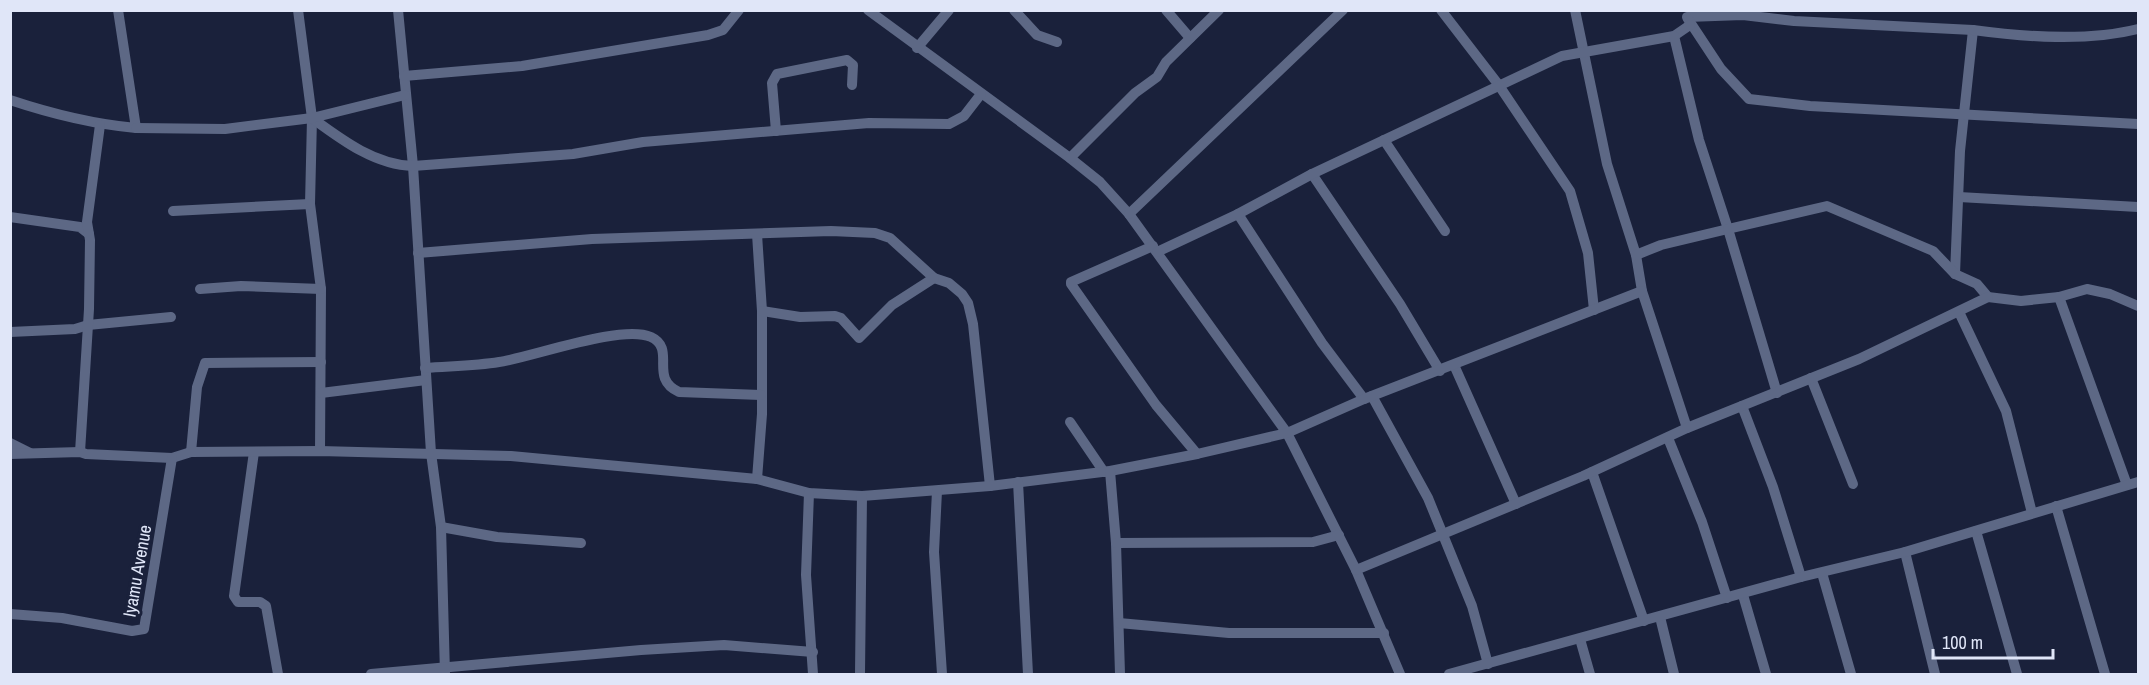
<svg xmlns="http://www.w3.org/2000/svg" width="2149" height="685" font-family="'Archivo Narrow',sans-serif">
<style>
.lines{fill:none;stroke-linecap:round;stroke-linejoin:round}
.minor{stroke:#5d6885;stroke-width:10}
.labels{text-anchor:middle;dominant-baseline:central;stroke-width:6;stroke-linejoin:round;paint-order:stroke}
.street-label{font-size:18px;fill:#e0e6f8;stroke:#1a213b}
</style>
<rect width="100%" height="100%" fill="#1a213b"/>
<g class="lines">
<g class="minor">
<path d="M 298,10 L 312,118 L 310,204 L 321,289 L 320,451"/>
<path d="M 398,10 L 413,166 L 431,453 L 441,527 L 445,674"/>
<path d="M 868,10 L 1070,158 L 1100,182 L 1129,214 L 1287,433 L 1356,570 L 1400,674"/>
<path d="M 1014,10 L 1037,35 L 1057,42"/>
<path d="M 1166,10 L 1190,38"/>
<path d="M 1441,10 L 1498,84 L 1570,191 L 1588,253 L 1594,310"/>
<path d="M 1575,10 L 1607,164 L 1636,255 L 1642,291 L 1687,428"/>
<path d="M 1687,17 L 1743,15 L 1794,21 L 1973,30 L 1960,151 L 1955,274"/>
<path d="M 1688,19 L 1721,69 L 1749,99 L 1810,106 L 2138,124"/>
<path d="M 1973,30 C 2025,37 2087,42 2138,29"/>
<path d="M 917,48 L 949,10"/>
<path d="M 404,76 L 522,66 L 708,35 L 723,30 L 739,10"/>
<path d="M 10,100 C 52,114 92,124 136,128 L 118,10"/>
<path d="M 312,118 C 342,140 375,165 413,166 L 573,154 L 643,142 L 869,123 L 949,124 L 964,116 L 981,94"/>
<path d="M 136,128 L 225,129 L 312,118 L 405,95"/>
<path d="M 776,131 L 772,83 L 777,74 L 847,60 L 853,65 L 852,85"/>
<path d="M 1384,140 L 1445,231"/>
<path d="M 1070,158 L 1135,93 L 1157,77 L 1166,62 L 1219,10"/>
<path d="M 1312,174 L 1400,304 L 1440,371"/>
<path d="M 1959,197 L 2138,207"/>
<path d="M 173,211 L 310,204"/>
<path d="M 1129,214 L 1343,10"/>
<path d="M 1238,214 L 1322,343 L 1364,399"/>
<path d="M 10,217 L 80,227 L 89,234"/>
<path d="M 757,234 L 762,311 L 762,414 L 757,479"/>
<path d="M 1153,246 L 1071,282 L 1071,284 L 1156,405 L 1197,454"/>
<path d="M 1157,252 L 1238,214 L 1312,174 L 1562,56 L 1674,36 L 1690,25"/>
<path d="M 418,253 L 592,239 L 831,231 L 875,233 L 890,238 L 934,278 L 949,283 L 962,294 L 968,303 L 973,324 L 990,486"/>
<path d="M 1636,255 L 1661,245 L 1728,229 L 1699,140 L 1674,36"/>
<path d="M 200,289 L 241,286 L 321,289"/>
<path d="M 2059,297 L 2127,485"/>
<path d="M 762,311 L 800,317 L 835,316 L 841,318 L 859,338 L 892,305 L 934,278"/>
<path d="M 1959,312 L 2006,411 L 2032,513"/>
<path d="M 10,332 L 75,329 L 88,325 L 171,317"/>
<path d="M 1454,365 L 1516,504"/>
<path d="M 425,368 C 450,366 475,366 499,362 C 533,357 621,324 651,337 C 677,349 648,378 679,392 L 761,395"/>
<path d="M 1811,378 L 1853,484"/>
<path d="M 321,393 L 426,380"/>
<path d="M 1777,393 L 1728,229 L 1827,206 L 1933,251 L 1955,274 L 1977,284 L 1988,297 L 2021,301 L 2059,297 L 2087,289 L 2110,294 L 2138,306"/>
<path d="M 1372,396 L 1428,498 L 1472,606 L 1488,664"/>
<path d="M 1742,406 L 1773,487 L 1801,577"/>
<path d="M 1070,422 L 1104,472"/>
<path d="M 1668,438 L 1702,522 L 1727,598"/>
<path d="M 10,443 L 30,453"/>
<path d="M 80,452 L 89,309 L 90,240 L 87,222 L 100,125"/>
<path d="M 191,452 L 197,387 L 205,363 L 321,362"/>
<path d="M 254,452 L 234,596 L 238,602 L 260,602 L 266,606 L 278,674"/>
<path d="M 10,454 L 80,452 L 86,454 L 172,458 L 191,452 L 320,451 L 511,456 L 757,479 L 809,493 L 862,496 L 990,486 L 1110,471 L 1197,454 L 1287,433 L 1364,399 L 1642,291"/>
<path d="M 1110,471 L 1116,543 L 1120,674"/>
<path d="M 1592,472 L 1644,621"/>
<path d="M 1018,482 L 1028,674"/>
<path d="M 937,491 L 934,552 L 942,674"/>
<path d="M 809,493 L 806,575 L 813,674"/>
<path d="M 2056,506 L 2105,674"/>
<path d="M 441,527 L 497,537 L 581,543"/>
<path d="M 1976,531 L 2017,674"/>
<path d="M 1116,543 L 1313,542 L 1339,535"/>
<path d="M 1905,552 L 1935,674"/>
<path d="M 1356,570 L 1583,476 L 1687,428 L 1859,359 L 1988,297"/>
<path d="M 1822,573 L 1851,674"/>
<path d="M 1743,595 L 1766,674"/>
<path d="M 10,614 L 62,618 L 132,631 L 144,629 L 172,458"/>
<path d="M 1660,617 L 1674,674"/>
<path d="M 1119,623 L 1229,633 L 1384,633"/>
<path d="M 1580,639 L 1590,674"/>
<path d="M 371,674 L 641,650 L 724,645 L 813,652"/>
<path d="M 860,674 L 862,496"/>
<path d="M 1449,674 L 1801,577 L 1905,552 L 2138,482"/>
</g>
</g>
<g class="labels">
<g class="street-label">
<text transform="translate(137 571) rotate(-80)">Iyamu Avenue</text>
</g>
</g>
<rect width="2149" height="685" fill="none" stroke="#e0e6f8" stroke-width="24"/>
<path d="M1933 649v9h120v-9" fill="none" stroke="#e0e6f8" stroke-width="3"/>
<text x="1942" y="649" font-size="18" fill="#e0e6f8" stroke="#1a213b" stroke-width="4.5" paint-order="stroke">100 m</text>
</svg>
